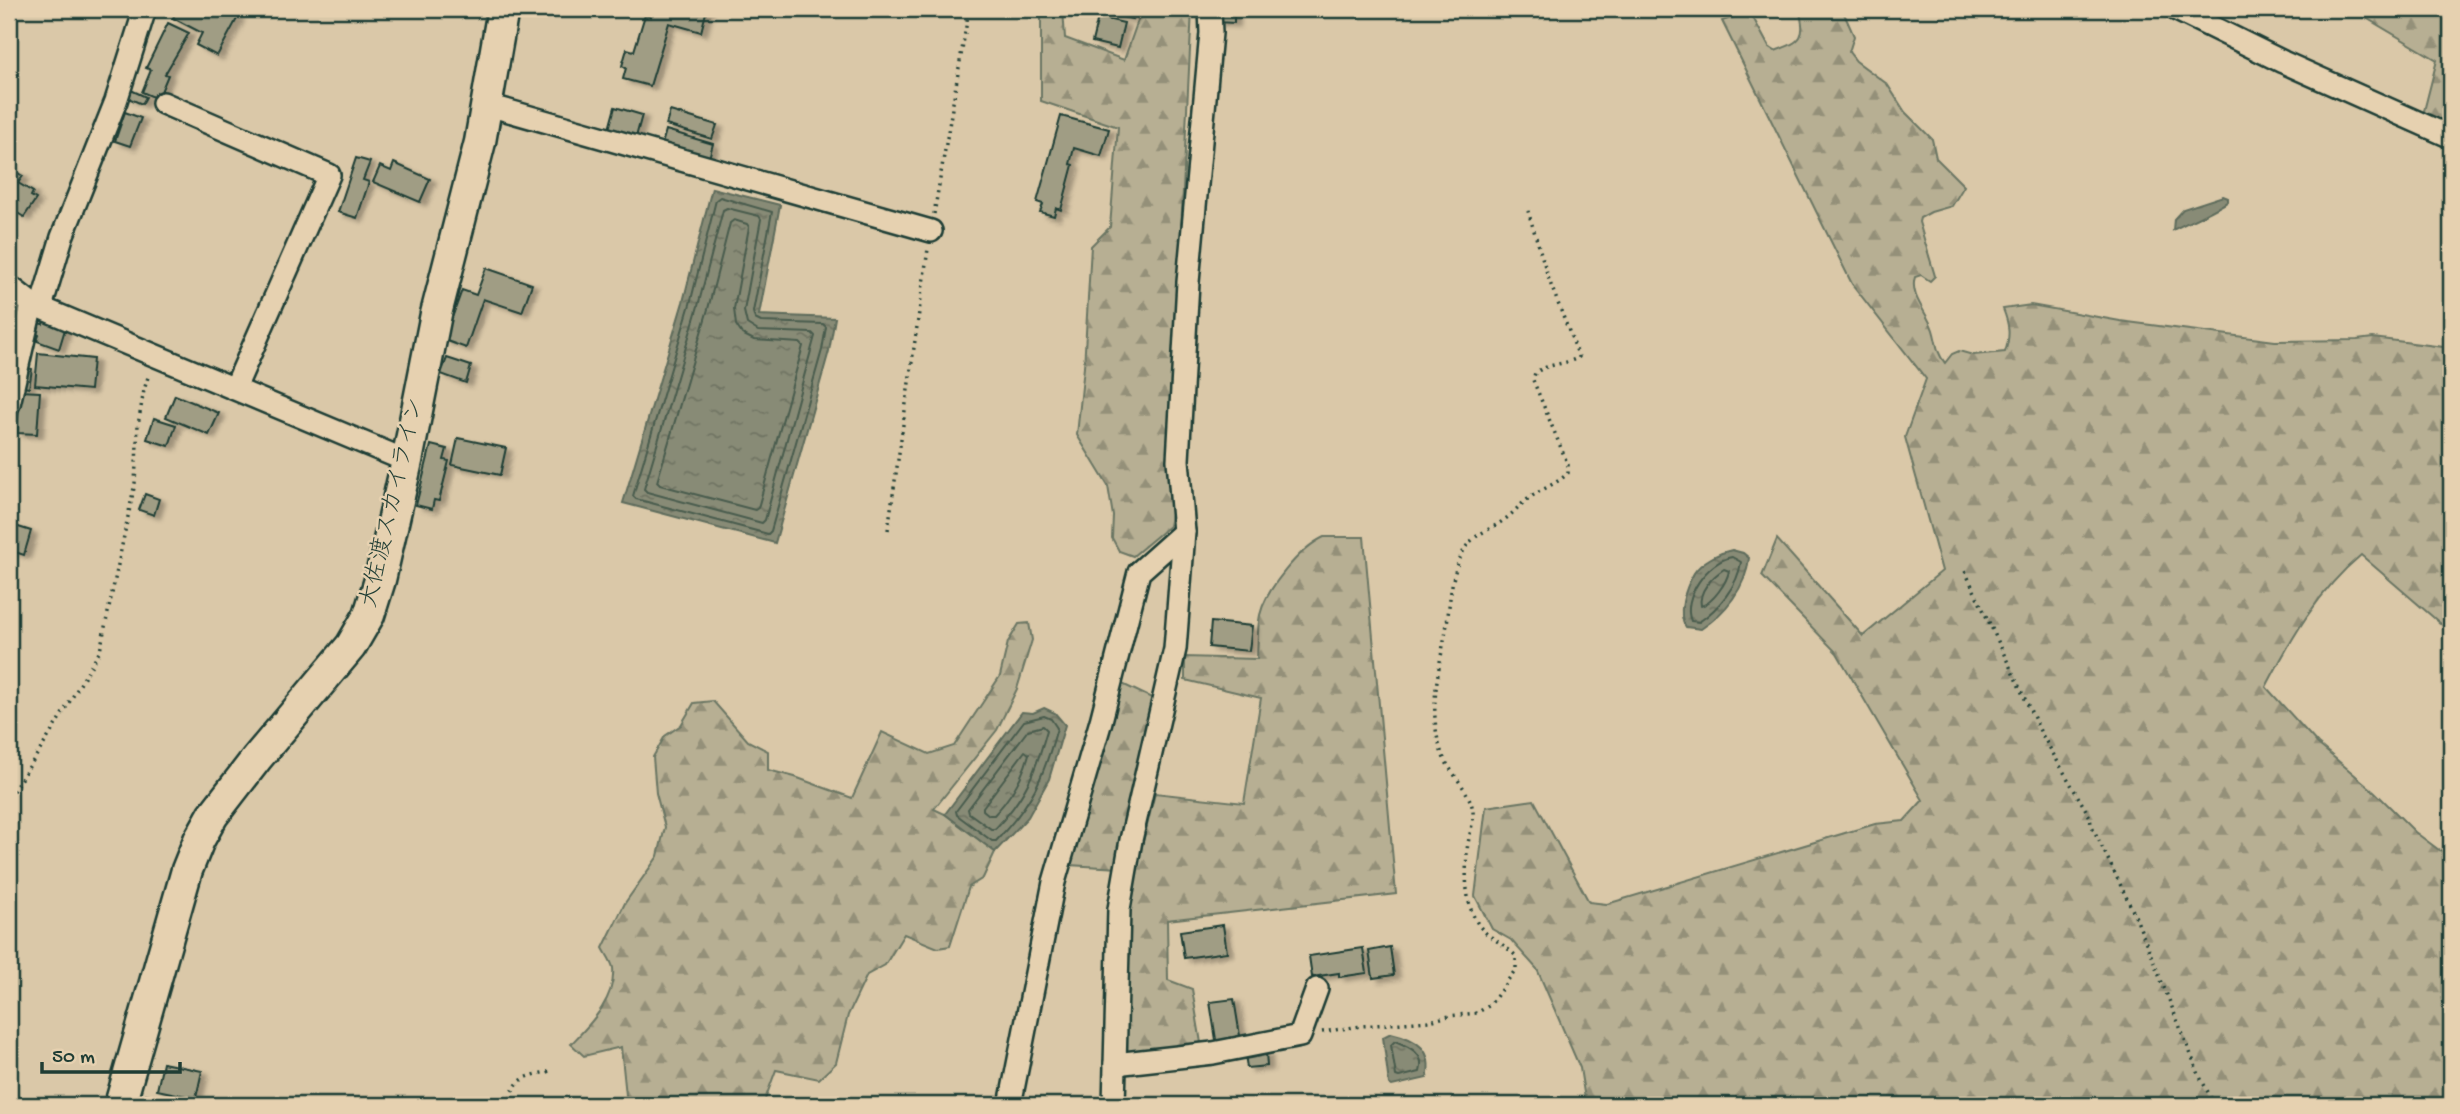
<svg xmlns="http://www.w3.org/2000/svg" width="2460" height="1114" font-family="'Gochi Hand','Klee One',sans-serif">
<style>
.forest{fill:url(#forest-firs);stroke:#6b7664;stroke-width:2}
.water{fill:url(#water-ripples);stroke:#5e6c5c;stroke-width:2}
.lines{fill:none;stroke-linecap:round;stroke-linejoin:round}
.shore{stroke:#495c4e;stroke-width:2}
.building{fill:#a09d84;stroke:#1f3d34;stroke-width:2;filter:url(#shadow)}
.street-casing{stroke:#1f3d34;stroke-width:26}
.secondary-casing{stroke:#1f3d34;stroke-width:35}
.path{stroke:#1f3d34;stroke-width:3.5;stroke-dasharray:2 5;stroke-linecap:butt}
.street{stroke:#e6d1b0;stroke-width:21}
.secondary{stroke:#e6d1b0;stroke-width:30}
.labels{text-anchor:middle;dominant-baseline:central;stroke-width:5;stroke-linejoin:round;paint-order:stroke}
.street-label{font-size:24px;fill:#1f3d34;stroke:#e6d1b0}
</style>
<defs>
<pattern id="forest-firs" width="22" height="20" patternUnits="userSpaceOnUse" patternTransform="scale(1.75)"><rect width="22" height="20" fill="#b7af93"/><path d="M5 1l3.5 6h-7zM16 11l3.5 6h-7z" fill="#949079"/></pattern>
<pattern id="water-ripples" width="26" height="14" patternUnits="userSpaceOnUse" patternTransform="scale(1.75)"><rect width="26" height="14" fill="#888b76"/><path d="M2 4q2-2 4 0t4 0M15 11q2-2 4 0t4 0" fill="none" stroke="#6f7362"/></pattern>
<filter id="shadow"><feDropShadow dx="6" dy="3.5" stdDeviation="2" flood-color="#0004"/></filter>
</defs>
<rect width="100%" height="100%" fill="#dac8a8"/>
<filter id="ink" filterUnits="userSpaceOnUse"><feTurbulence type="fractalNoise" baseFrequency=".0143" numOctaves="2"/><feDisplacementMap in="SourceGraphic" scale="14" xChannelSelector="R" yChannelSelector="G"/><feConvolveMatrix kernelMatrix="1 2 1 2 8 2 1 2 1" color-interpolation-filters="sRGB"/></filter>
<g filter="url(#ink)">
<g class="forest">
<path d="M 1041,9 L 1063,9 L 1065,38 L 1124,60 L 1142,9 L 1192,9 L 1172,412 L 1173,504 L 1169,526 L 1133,556 L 1119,551 L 1112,538 L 1113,516 L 1108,486 L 1077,435 L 1084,367 L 1091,246 L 1110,227 L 1118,127 L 1041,101 Z"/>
<path d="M 1799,9 L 1842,9 L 1854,36 L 1849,52 L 1856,61 L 1887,84 L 1905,112 L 1932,139 L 1936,158 L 1964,186 L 1952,206 L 1931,212 L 1920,218 L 1919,222 L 1935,276 L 1930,281 L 1921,275 L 1915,277 C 1909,296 1928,313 1933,330 C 1937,343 1936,352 1945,363 L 1952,354 L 1959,351 L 1973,355 L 2005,352 C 2011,335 2009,324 2003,309 L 2031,305 L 2120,321 L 2275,341 L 2357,340 L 2373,338 L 2451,348 L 2451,628 L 2448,630 L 2361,555 C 2318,591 2291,639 2266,687 L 2318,744 L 2375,792 L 2415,832 L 2451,859 L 2451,1105 L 1586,1105 L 1580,1068 L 1537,969 L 1511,940 L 1492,929 L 1475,896 L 1486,807 L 1534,800 L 1589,902 L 1607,904 L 1875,824 L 1904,821 L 1923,800 L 1837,653 L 1762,576 L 1777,539 L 1863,636 L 1942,571 L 1905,437 L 1926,379 L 1852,284 L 1722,21 L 1750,12 L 1769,47 L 1775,51 C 1803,41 1806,37 1799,9 Z"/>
<path d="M 2351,9 L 2451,9 L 2451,133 L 2423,115 L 2437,60 Z"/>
<path d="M 1324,537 L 1364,537 L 1396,894 L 1167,920 L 1168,980 L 1192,989 L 1201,1043 L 1126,1055 L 1127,907 L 1155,793 L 1244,803 L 1261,698 L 1185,680 L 1185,657 L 1257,659 C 1258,644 1257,629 1260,615 C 1266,589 1300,548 1324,537 Z"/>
<path d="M 1029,623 L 1032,640 L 1017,689 L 997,730 L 934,809 L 945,814 L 995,852 L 983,878 L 969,887 L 950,946 L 938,948 L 904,934 L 885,965 L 867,975 L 848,1015 L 836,1063 L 819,1079 L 776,1070 L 763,1105 L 627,1105 L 621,1047 L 584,1056 L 571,1044 C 590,1024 616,999 613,968 C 612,962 606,954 603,948 L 625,903 L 658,856 L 665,827 L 656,793 L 653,757 L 665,736 L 681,725 L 694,703 L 713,701 L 748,741 L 768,751 L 768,770 L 795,777 L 852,798 L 882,732 L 929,754 L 954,746 L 1000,676 L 1008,642 L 1019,624 Z"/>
<path d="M 1116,681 L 1156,700 L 1119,868 L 1069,865 Z"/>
</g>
<g class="water">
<path d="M 712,188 L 780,205 L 759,315 L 835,318 L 829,351 L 775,543 L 623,503 L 683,302 Z"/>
<path d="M 2223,196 L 2228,198 L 2228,201 C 2222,207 2184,224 2173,230 L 2174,219 L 2183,209 Z"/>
<path d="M 1732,550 L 1743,553 L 1749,558 C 1746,588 1725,613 1701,629 L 1686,627 C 1676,614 1686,587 1694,573 C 1701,562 1718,553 1732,550 Z"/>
<path d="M 1044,708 L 1055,713 L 1065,725 L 1049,779 L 1028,817 L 995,852 L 945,814 L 1022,712 L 1033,713 Z"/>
<path d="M 1391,1033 C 1417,1039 1434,1050 1427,1078 L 1392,1086 L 1389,1084 L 1383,1037 Z"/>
</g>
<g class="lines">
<g class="shore">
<path d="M 720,197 L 772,212 L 753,312 L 755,319 L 761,322 L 823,324 L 826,327 L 822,350 L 771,531 L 768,534 L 636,499 L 633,496 L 690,304 L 716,200 Z"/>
<path d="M 727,208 L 759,216 L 761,219 L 744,311 L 747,324 L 758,331 L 812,333 L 815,336 L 765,520 L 762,523 L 647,492 L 644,489 L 698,306 L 723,210 Z"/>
<path d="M 734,220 L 747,224 L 749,227 L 734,309 L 736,325 L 742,334 L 754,340 L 800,343 L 803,346 L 758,508 L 755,510 L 660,485 L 657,482 L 708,309 L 730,223 Z"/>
<path d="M 1732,557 L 1741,562 C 1738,586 1718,609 1699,622 L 1691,621 C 1681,598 1708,561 1732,557 Z"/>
<path d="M 1724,569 L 1729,571 C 1727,582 1713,603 1701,606 C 1698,591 1712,577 1724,569 Z"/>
<path d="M 1044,716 L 1051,719 L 1057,728 C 1043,779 1033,802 996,841 L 992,841 L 957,815 L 956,811 L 1024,721 Z"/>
<path d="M 1043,726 L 1047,730 C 1035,773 1026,796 995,829 L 991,829 L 969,813 L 968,809 L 1028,730 Z"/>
<path d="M 1025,751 L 1029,754 C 1023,777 1010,798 994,815 L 989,815 L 983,810 L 983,807 Z"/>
<path d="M 1395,1041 C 1410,1047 1426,1054 1420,1072 L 1399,1077 L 1396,1076 L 1391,1045 Z"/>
</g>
</g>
<g class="building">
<path d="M 177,9 L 222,9 L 238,17 L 217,56 L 196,45 L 202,33 L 173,18 Z"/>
<path d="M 653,9 L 707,9 L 701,32 L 669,23 L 650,86 L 623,79 L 626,68 L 622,66 L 627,49 L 634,51 L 645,15 L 651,17 Z"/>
<path d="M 1106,9 L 1134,9 L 1132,19 L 1105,13 Z"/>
<path d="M 1217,9 L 1234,9 L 1234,23 L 1217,22 Z"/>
<path d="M 1098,17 L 1124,23 L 1118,48 L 1092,42 Z"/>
<path d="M 168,23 L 189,33 L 165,74 L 168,75 L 158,99 L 142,92 L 151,70 L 146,68 Z"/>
<path d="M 131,90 L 146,97 L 142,104 L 128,98 Z"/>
<path d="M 615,107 L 642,115 L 636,137 L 609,129 Z"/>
<path d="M 670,111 L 717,125 L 712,139 L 666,125 Z"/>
<path d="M 125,112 L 141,118 L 130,146 L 115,141 Z"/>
<path d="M 1061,116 L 1109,129 L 1101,156 L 1074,148 L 1070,164 L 1073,165 L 1061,210 L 1056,208 L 1054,216 L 1040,212 L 1043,204 L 1037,202 Z"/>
<path d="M 666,130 L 713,144 L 709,158 L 662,144 Z"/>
<path d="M 356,158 L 370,162 L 363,180 L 369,182 L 357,218 L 338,212 Z"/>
<path d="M 394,163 L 430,179 L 420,202 L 373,182 L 380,166 L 391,171 Z"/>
<path d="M 9,168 L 23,176 L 18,183 L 33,192 L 31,196 L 36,199 L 24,217 L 9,208 Z"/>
<path d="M 486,268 L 532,284 L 522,312 L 483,299 L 466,348 L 444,340 L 462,290 L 476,295 Z"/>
<path d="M 45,319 L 66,326 L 59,349 L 37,341 L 39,335 L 34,333 L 38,323 L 43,324 Z"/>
<path d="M 38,353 L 93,359 L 90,390 L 35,385 Z"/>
<path d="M 447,358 L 471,366 L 466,383 L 441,374 Z"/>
<path d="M 21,367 L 32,369 L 29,388 L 18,386 Z"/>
<path d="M 20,391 L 40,392 L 37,434 L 17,433 Z"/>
<path d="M 175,395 L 219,413 L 209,435 L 166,417 Z"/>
<path d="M 154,418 L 176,425 L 169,446 L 147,439 Z"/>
<path d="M 458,438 L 506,448 L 500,475 L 452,465 Z"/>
<path d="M 431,445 L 447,449 L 444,460 L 449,461 L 439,501 L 434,500 L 432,509 L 416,505 Z"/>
<path d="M 145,494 L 159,499 L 154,515 L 139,510 Z"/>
<path d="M 9,524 L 31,531 L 24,555 L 9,550 Z"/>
<path d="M 1211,622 L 1252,626 L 1249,651 L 1209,647 Z"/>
<path d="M 1223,925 L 1227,952 L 1184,958 L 1180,931 Z"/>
<path d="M 1390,947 L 1394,975 L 1373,978 L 1369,951 Z"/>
<path d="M 1363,948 L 1367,973 L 1339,977 L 1339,973 L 1312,977 L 1309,956 Z"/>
<path d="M 1234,999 L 1241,1042 L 1217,1046 L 1210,1002 Z"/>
<path d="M 1266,1052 L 1267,1066 L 1247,1068 L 1245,1054 Z"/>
<path d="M 163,1063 L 202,1071 L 196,1098 L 157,1090 Z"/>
<path d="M 146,1094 L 163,1098 L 161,1105 L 143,1105 Z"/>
</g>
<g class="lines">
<defs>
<g id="street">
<path d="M 2175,9 L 2283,62 L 2451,137"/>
<path d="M 163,103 L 329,175 L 235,388"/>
<path d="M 488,105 L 931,231"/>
<path d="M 9,286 L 32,304 L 407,461"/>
<path d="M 41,307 L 62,237 L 116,101 L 145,9"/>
<path d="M 9,404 L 32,304"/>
<path d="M 1115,1064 L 1213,1053 L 1300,1036 L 1317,989"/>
<path d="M 1010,1105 L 1054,882 L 1101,721 L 1139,572 L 1184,532"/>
<path d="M 1114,1105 L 1119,909 L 1131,840 L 1175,649 L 1184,532 L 1178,460 L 1188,282 L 1211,33 L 1210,9"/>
</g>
<path id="secondary" d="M 120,1105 L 187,870 L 199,840 L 213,815 L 257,758 L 351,646 L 369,615 L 380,580 L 407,461 L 436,314 L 480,142 L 503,9"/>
</defs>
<use href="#street" class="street-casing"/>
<use href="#secondary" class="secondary-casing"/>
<g class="path">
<path d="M 934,214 L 969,9"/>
<path d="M 888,530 L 928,249"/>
<path d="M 1965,571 L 2041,733 L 2090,817 L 2091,824 L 2134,913 L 2200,1077 L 2215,1105"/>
<path d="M 9,797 L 46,741 L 100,651 L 135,483 L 138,425 L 144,390 L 149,374"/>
<path d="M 1322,1032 L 1361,1026 L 1430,1021 L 1449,1016 L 1477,1013 L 1490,1005 L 1516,969 L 1516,956 C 1507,947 1496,941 1486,933 C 1465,915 1465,879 1467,853 C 1467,840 1474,825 1473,811 C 1470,789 1448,772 1441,751 C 1427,709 1440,666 1447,624 C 1450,600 1451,574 1463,552 C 1472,534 1489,531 1504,520 C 1513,514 1519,505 1528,499 C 1541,489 1557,484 1568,473 L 1568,465 L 1533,380 L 1535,373 C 1548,363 1566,365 1579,357 L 1549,280 L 1528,211"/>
<path d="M 509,1105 C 513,1077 527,1076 552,1071"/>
</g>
<use href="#street" class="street"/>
<use href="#secondary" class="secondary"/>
</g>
</g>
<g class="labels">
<g class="street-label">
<text transform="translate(394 503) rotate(-77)">大佐渡スカイライン</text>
</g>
</g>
<rect width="2460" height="1114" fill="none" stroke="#e6d1b0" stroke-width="35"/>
<rect x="18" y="18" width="2425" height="1079" fill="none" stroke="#1f3d34" stroke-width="2.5" filter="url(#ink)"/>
<path d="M42 1062v10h138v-10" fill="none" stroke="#1f3d34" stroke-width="3.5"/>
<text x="52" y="1062" font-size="21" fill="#1f3d34" stroke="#e6d1b0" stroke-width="5" paint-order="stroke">50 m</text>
</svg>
